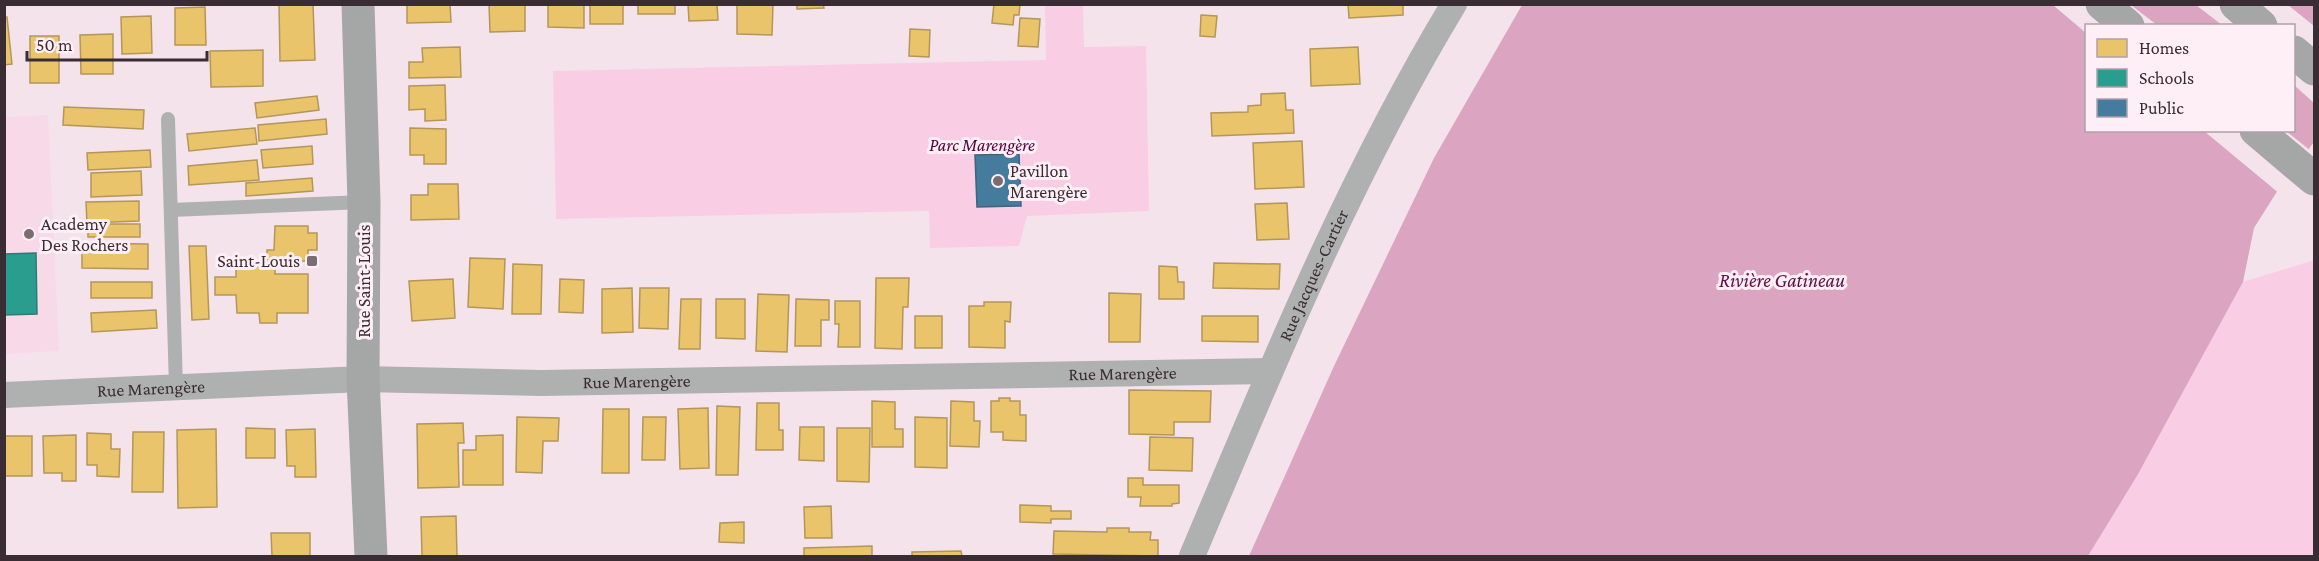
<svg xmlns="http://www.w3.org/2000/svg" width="2319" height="561" font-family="'Crimson Pro',serif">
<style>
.built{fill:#f8d9e8}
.green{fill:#f9cee4}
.water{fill:#dba5c2;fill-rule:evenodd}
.pier{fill:#f5e3ec}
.homes{fill:#e9c46a;stroke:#b49659;stroke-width:1.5}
.schools{fill:#2a9d8f;stroke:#2e7b73;stroke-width:1.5}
.public{fill:#457b9d;stroke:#41637d;stroke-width:1.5}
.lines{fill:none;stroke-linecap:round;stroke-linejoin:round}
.service{stroke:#afb1b0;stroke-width:14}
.minor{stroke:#afb1b0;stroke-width:26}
.secondary{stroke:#a4a7a6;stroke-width:33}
.poi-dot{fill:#7b6c73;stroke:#fdeff5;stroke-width:2}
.labels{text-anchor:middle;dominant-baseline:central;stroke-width:6;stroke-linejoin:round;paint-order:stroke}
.park-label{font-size:18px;font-style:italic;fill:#56013a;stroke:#fdeff5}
.poi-label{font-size:18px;fill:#392c32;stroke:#fdeff5;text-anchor:start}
.street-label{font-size:18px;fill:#392c32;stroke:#fdeff5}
.water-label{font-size:20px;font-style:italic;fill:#611044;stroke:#fdeff5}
</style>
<rect width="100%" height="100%" fill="#f5e3ec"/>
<path class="built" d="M 48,115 L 59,351 L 5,354 L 5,117 Z"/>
<g class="green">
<path d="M 1045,5 L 1083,5 L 1084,47 L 1146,46 L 1149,211 L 1027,216 L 1019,246 L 930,248 L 929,211 L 556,219 L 553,71 L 1046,60 Z"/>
<path d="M 2314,260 L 2314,556 L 2088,556 L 2137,476 L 2243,282 Z"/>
</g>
<path class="water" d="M 1522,5 L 2314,5 L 2314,142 L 2278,190 L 2254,228 L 2243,282 L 2137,476 L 2088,556 L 1249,556 L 1334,366 L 1434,158 ZM 2086,26 L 2294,26 L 2294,130 L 2086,130 Z"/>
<g class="pier">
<path d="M 2053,5 L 2131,5 L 2157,25 L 2086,26 L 2086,33 Z"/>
<path d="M 2196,5 L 2288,5 L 2314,26 L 2314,103 L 2294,85 L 2294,26 L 2222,25 Z"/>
<path d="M 2204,131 L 2286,131 L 2311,151 L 2280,194 Z"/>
</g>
<g class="homes">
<path d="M 279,4 L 313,4 L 315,60 L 280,61 Z"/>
<path d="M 407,4 L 450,4 L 451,22 L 407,23 Z"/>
<path d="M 489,4 L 525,4 L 525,31 L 490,32 Z"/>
<path d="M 548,4 L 584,4 L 584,28 L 548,27 Z"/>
<rect x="590" y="4" width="33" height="20"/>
<rect x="638" y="4" width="37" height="10"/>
<path d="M 688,4 L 717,4 L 718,20 L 689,21 Z"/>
<path d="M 737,4 L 773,4 L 772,35 L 737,34 Z"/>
<path d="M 797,4 L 823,4 L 824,8 L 797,9 Z"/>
<path d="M 994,4 L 1020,4 L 1019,15 L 1014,15 L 1013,25 L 992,23 Z"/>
<path d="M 1348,4 L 1403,4 L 1403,15 L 1349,18 Z"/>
<path d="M 205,7 L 206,45 L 175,45 L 175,8 Z"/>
<path d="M 1201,15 L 1217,16 L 1215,37 L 1200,36 Z"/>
<path d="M 151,16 L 152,53 L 122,54 L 121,17 Z"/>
<path d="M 4,17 L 7,17 L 12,64 L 4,65 Z"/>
<path d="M 1020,18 L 1040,19 L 1038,47 L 1018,46 Z"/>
<path d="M 910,29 L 930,30 L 929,57 L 909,56 Z"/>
<path d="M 113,34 L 113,74 L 81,74 L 80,35 Z"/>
<rect x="30" y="36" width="29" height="47"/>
<path d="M 460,47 L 461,77 L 409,78 L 409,62 L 423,62 L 422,48 Z"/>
<path d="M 1358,47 L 1360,84 L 1311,86 L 1310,49 Z"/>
<path d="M 263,50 L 263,86 L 211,87 L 210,51 Z"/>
<path d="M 445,85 L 446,120 L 425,121 L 425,109 L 409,110 L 409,86 Z"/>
<path d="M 1285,93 L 1286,110 L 1293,110 L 1294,133 L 1212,136 L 1211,113 L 1248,112 L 1248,106 L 1261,105 L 1261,94 Z"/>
<path d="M 317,96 L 319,110 L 257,118 L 255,103 Z"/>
<path d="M 64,107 L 144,110 L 143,129 L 63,125 Z"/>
<path d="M 326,119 L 327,134 L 259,141 L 258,125 Z"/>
<path d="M 255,128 L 257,144 L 189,151 L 187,134 Z"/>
<path d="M 410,128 L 446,129 L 446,164 L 424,164 L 424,155 L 410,155 Z"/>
<path d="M 1302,141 L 1304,187 L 1255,189 L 1253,143 Z"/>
<path d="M 312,146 L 313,164 L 263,168 L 261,150 Z"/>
<path d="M 150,150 L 151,167 L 88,170 L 87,153 Z"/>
<path d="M 257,160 L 259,180 L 189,185 L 188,166 Z"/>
<path d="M 141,171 L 142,195 L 91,197 L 91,173 Z"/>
<path d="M 312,178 L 313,191 L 246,196 L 246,183 Z"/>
<path d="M 428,184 L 458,184 L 459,219 L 411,220 L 411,195 L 428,195 Z"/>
<path d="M 139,201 L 139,221 L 87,223 L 86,202 Z"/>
<path d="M 1287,203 L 1289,239 L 1257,240 L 1255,204 Z"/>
<rect x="88" y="224" width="52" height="13"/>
<path d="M 275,226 L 308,226 L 308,233 L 317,233 L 317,250 L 308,250 L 308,261 L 267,261 L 267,250 L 274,250 Z"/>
<path d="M 82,243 L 148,244 L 148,269 L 82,268 Z"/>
<path d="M 189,246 L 206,246 L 209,319 L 192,320 Z"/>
<path d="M 470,258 L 505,259 L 503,309 L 468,307 Z"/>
<path d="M 1214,263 L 1280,264 L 1279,289 L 1213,288 Z"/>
<path d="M 513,264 L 542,265 L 541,314 L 512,314 Z"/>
<path d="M 236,266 L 275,266 L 275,274 L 308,274 L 308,313 L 277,313 L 277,323 L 260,323 L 259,313 L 237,313 L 236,295 L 215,295 L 215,277 L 236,277 Z"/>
<path d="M 1159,266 L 1177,267 L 1178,282 L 1184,282 L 1184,299 L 1159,299 Z"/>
<path d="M 876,278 L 909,278 L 908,307 L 903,307 L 902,349 L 875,348 Z"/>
<path d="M 453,279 L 455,318 L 412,321 L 409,281 Z"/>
<path d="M 560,279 L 584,280 L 583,313 L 559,312 Z"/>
<rect x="91" y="282" width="61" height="16"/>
<path d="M 632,288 L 633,332 L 602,333 L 602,289 Z"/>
<path d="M 640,288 L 669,288 L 668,329 L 639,328 Z"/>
<path d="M 1109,293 L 1141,294 L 1140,342 L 1109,342 Z"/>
<path d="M 758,294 L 789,295 L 787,352 L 756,351 Z"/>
<path d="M 681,299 L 701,299 L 700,349 L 679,349 Z"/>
<path d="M 716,299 L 745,299 L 745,339 L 716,338 Z"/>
<path d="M 796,299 L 829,300 L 829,320 L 821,320 L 821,346 L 795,346 Z"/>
<path d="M 835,301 L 860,301 L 860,347 L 838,347 L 839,324 L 835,324 Z"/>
<path d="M 984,302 L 1011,302 L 1010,322 L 1005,321 L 1005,348 L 969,347 L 969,306 L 984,306 Z"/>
<path d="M 156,310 L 157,328 L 92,332 L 91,313 Z"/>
<rect x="915" y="316" width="27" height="32"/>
<path d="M 1202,316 L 1258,316 L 1258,342 L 1202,341 Z"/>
<path d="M 1129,390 L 1211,391 L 1210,422 L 1174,422 L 1174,435 L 1129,434 Z"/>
<path d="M 999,398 L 1010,398 L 1010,401 L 1020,401 L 1020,415 L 1026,415 L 1026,441 L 1003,440 L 1003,432 L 991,432 L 991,401 L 999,401 Z"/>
<path d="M 872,401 L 895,402 L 895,429 L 903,429 L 903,447 L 872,447 Z"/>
<path d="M 951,401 L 974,402 L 974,421 L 980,421 L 979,447 L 950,446 Z"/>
<path d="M 757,403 L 779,403 L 779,430 L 783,430 L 783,450 L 756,450 Z"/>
<path d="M 717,406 L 740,407 L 738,475 L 716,475 Z"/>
<path d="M 708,408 L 709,468 L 680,469 L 678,409 Z"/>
<path d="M 603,409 L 629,409 L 629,473 L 602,473 Z"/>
<path d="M 517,417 L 559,418 L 558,441 L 543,441 L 542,473 L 516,472 Z"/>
<path d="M 643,417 L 666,417 L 665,460 L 642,460 Z"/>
<path d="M 915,417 L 947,418 L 947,468 L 915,467 Z"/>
<path d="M 463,423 L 464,443 L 458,443 L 459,487 L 418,488 L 417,424 Z"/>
<path d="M 800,427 L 824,427 L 824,461 L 799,460 Z"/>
<path d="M 246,428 L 275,429 L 275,458 L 246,458 Z"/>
<path d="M 837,428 L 870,428 L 869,482 L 837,481 Z"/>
<path d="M 216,429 L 217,507 L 178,508 L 177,430 Z"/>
<path d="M 315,429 L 316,477 L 295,477 L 295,466 L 287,466 L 286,430 Z"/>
<path d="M 133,432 L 164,432 L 163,492 L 132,492 Z"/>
<path d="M 87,433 L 111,434 L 111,449 L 120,449 L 119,477 L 97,476 L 97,465 L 87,465 Z"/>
<path d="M 76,435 L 76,481 L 62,481 L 62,473 L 44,473 L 43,436 Z"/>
<path d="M 503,435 L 503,485 L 463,485 L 463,450 L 476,450 L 476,436 Z"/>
<rect x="4" y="436" width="28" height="40"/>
<path d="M 1150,437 L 1193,438 L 1192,471 L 1149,470 Z"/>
<path d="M 1128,478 L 1143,478 L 1143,485 L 1179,485 L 1179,503 L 1172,504 L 1172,506 L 1140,506 L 1141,497 L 1128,497 Z"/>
<path d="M 1020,505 L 1051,506 L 1051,511 L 1071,511 L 1071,519 L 1051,519 L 1051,523 L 1020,522 Z"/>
<path d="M 831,506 L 832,538 L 805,538 L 804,507 Z"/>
<path d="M 456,516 L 457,556 L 422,556 L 421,517 Z"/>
<path d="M 744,522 L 744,543 L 719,542 L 720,523 Z"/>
<path d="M 1107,528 L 1129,528 L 1129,532 L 1151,532 L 1150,540 L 1158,540 L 1158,556 L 1053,554 L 1054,531 L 1107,532 Z"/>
<path d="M 271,533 L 310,533 L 310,556 L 272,556 Z"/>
<path d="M 872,546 L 872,556 L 804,556 L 804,548 Z"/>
<path d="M 961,551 L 962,556 L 912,556 L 912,552 Z"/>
</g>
<path class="schools" d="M 36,253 L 37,314 L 4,315 L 4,254 Z"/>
<path class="public" d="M 1019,154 L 1021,206 L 977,207 L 975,155 Z"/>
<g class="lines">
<g class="service">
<path d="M 168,119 L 176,387"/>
<path d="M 171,210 L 364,202"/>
</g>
<g class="minor">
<path id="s1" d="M 4,395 L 363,379 L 541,383 L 1269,371"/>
<path id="s2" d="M 1192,556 C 1271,369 1348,179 1454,4"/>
</g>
<g class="secondary">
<path d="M 358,4 L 364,202 L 363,379 L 371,556"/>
<path d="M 2102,4 L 2128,26"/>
<path d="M 2236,4 L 2261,26"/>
<path d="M 2294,52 L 2314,69"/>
<path d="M 2256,130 L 2314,179"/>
</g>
</g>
<g class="poi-dot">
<circle cx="998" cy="181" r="6"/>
<circle cx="29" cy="234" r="6"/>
<rect x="306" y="255" width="12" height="12" rx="3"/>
</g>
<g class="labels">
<g class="park-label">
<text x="982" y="145">Parc Marengère</text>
</g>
<g class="poi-label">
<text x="1010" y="171">Pavillon<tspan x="1010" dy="21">Marengère</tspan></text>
<text x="41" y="224">Academy<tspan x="41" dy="21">Des Rochers</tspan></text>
<text x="300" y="261" text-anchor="end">Saint-Louis</text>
</g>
<g class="street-label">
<text stroke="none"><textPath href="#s2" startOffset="306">Rue Jacques-Cartier</textPath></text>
<text transform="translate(364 281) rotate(-90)">Rue Saint-Louis</text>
<text stroke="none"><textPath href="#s1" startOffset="1119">Rue Marengère</textPath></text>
<text stroke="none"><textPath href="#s1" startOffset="633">Rue Marengère</textPath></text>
<text stroke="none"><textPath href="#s1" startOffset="147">Rue Marengère</textPath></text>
</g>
<g class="water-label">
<text x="1782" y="280">Rivière Gatineau</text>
</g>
</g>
<rect width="2319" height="561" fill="none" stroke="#392c32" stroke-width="12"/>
<rect x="2085" y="24" width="210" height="108" fill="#fdeff5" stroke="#afa1a7" stroke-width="1.5"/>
<rect x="2097" y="39" width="30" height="18" fill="#e9c46a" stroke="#afa1a7" stroke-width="1.5"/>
<text x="2139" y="54" font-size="18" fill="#392c32">Homes</text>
<rect x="2097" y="69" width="30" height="18" fill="#2a9d8f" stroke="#afa1a7" stroke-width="1.5"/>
<text x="2139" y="84" font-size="18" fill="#392c32">Schools</text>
<rect x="2097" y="99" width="30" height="18" fill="#457b9d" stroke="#afa1a7" stroke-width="1.5"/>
<text x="2139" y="114" font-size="18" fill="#392c32">Public</text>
<path d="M27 51v9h180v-9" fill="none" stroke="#392c32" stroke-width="3"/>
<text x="36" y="51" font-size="18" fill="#392c32" stroke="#fdeff5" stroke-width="4.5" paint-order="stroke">50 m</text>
</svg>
